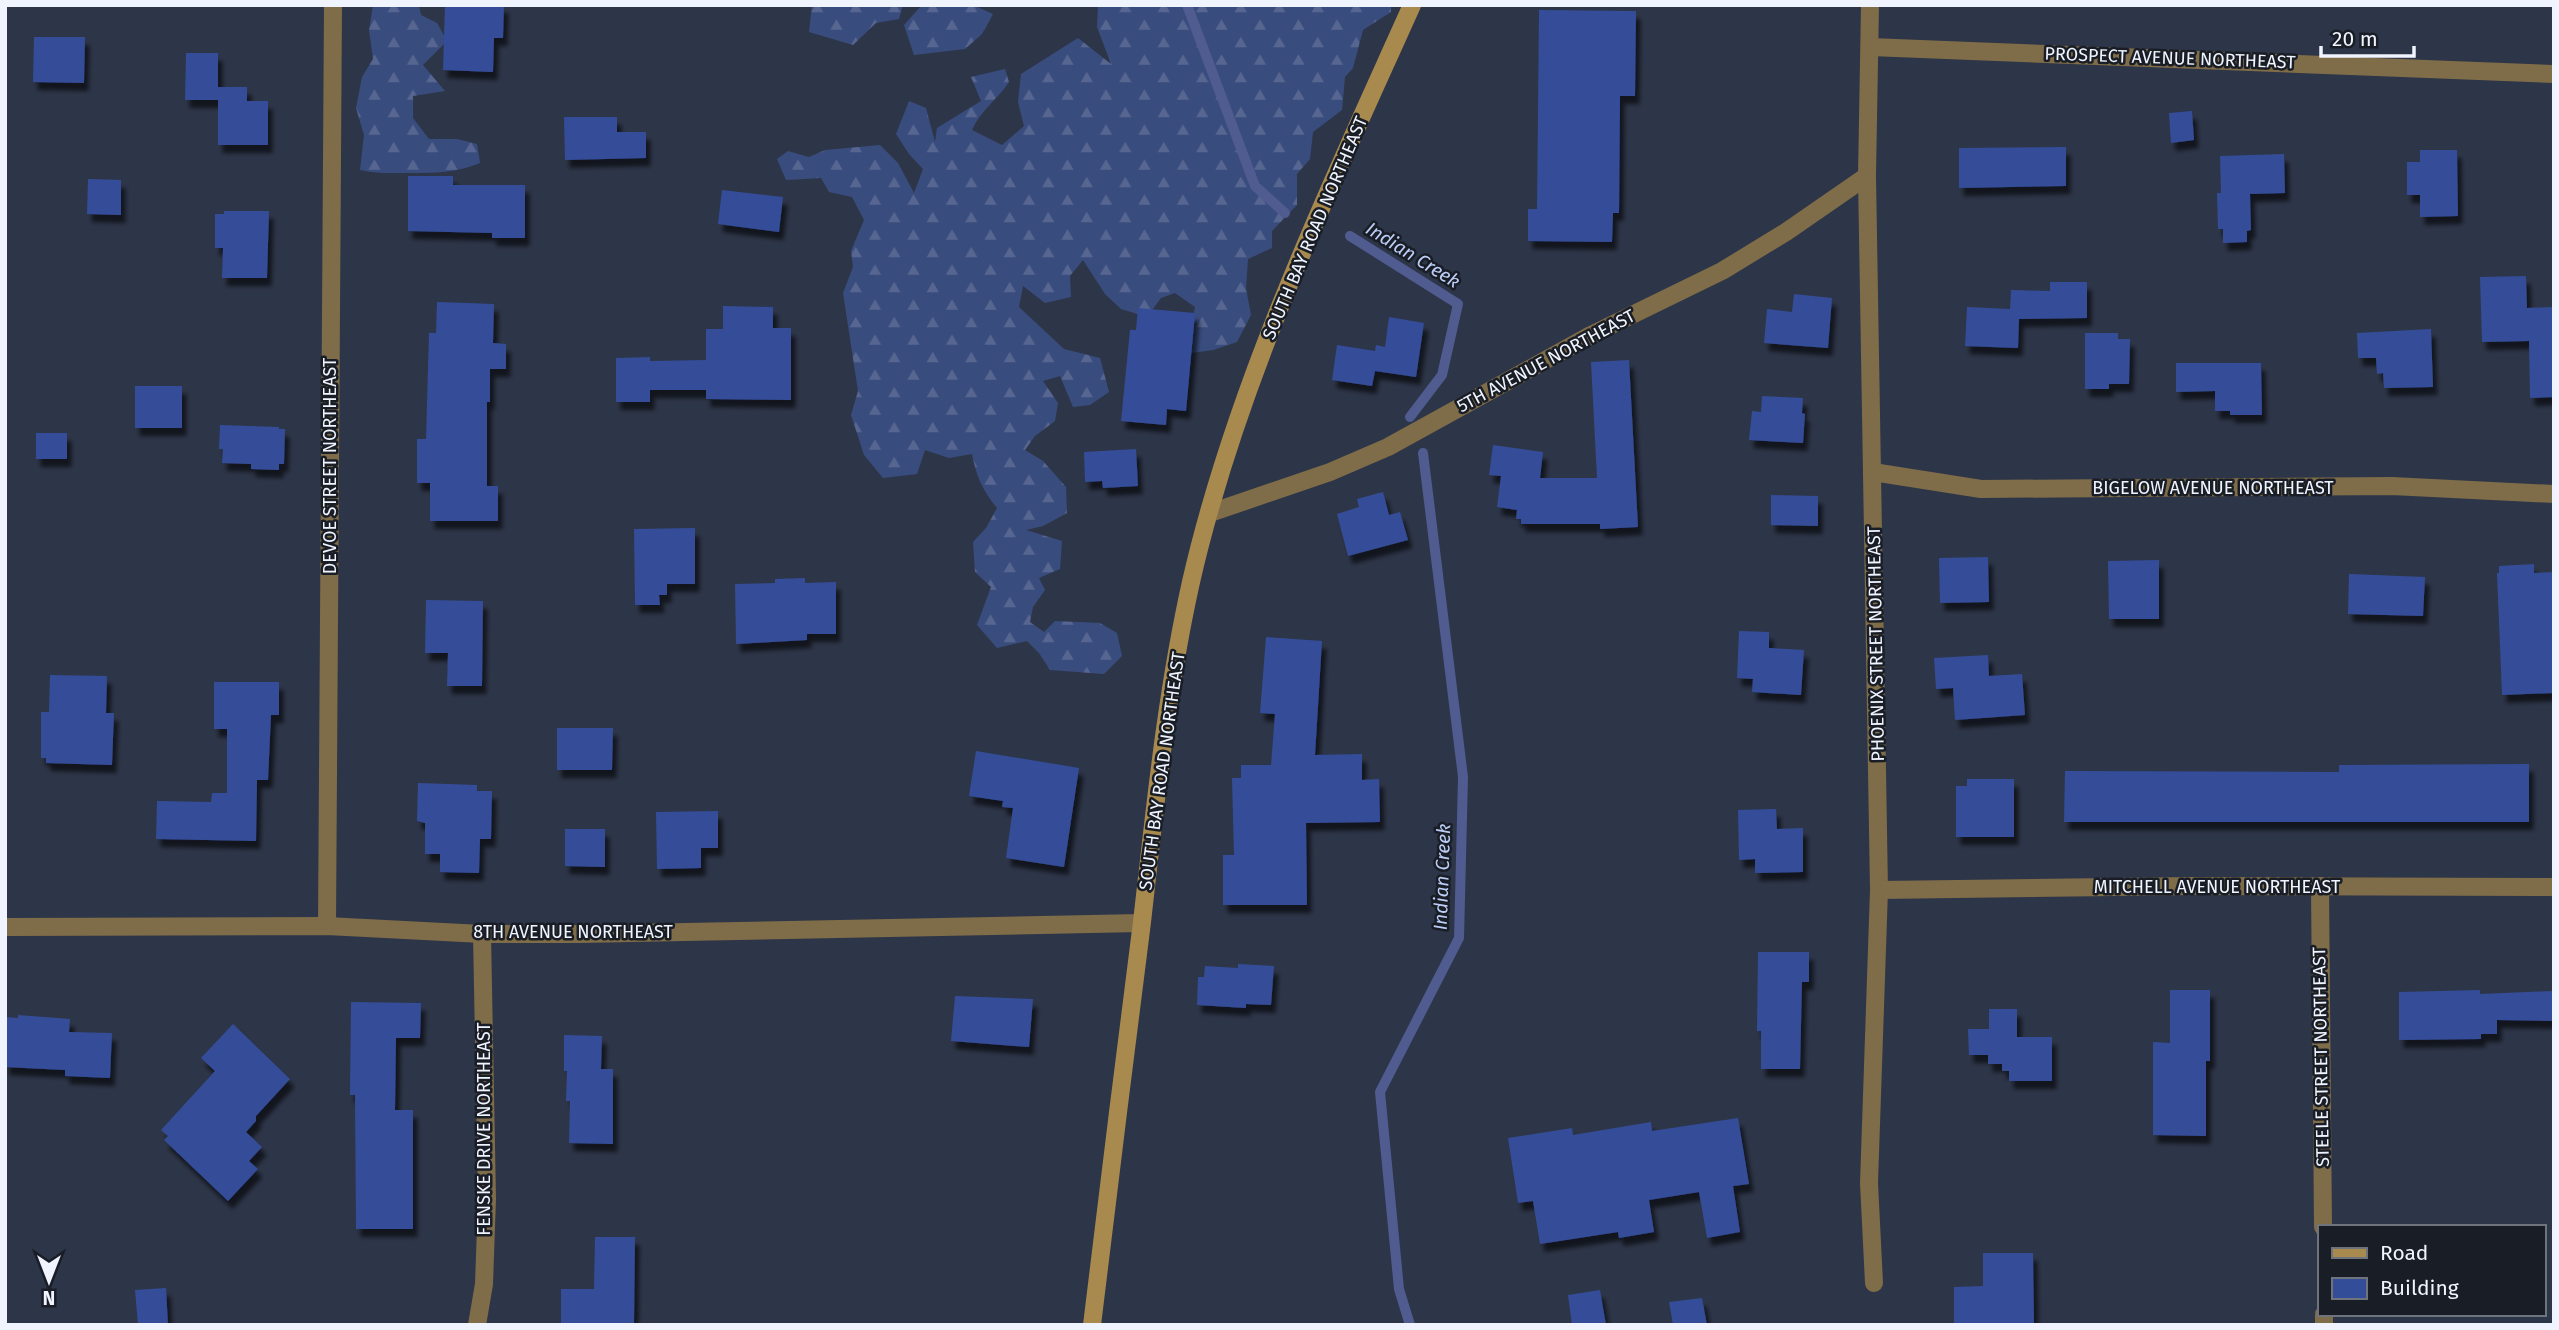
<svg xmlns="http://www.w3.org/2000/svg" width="2559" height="1330" font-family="'Fira Sans',sans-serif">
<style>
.forest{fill:url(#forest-firs)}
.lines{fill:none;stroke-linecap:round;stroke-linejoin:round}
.stream{stroke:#505b90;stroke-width:10}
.building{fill:#344d98;filter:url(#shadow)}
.street{stroke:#7f6c48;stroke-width:18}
.secondary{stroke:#a88a4f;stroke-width:18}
.labels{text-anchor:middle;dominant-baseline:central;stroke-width:5;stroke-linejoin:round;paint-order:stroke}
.street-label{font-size:18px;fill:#f0f4fe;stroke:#191d25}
.water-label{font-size:19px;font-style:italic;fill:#bccef8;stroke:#191d25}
</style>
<defs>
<pattern id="forest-firs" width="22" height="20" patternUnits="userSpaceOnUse" patternTransform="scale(1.75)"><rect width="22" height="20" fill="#394c7e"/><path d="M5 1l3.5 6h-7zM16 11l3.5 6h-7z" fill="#566691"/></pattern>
<filter id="shadow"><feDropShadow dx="4.5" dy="8" stdDeviation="2" flood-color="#0009"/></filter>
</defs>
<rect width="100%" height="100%" fill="#2d3548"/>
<g class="forest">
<path d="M 373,5 L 419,5 L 421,15 L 437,23 L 447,41 L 423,65 L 445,91 L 413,96 L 413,118 L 429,139 L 457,139 L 477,144 L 480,163 C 456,173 435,173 410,173 C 392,173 377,174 360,170 L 364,135 L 356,108 L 362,77 L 373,59 L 369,30 Z"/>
<path d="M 812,5 L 903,5 L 899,19 L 876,23 L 853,45 L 809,32 Z"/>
<path d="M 922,5 L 973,5 L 993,14 L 982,34 L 965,49 L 914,55 L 904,25 Z"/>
<path d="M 1098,5 L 1391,5 L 1391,12 L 1363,30 L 1353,68 L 1345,77 L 1342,110 L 1313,132 L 1310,159 L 1297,174 L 1297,205 L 1272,231 L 1272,248 L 1248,259 L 1246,288 L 1251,315 L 1237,342 L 1213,350 L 1185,354 L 1195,307 L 1175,293 L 1161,298 L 1147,317 L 1121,309 L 1105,294 L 1083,260 L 1070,276 L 1071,297 L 1045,303 L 1023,286 L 1019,307 L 1064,349 L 1100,358 L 1109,392 L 1090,405 L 1073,407 L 1060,376 L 1043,381 L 1058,403 L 1055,421 L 1035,436 L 1025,450 L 1043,461 L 1066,487 L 1067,513 L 1043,526 L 1026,530 L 1062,541 L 1060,569 L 1039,578 L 1045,590 L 1033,607 L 1030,622 L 1044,632 L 1055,621 L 1100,623 L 1117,633 L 1122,656 L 1104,674 L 1050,670 L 1039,653 L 1027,641 L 997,648 L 977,625 L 991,587 L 975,572 L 973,542 L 986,528 L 997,508 C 983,491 976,476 972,454 L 949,458 L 925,450 L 917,474 L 883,478 L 864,455 L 851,415 L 858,391 L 843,293 L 853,267 L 851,251 L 864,220 L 852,197 L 829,192 L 821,178 L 786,180 L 777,159 L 788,151 L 809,157 L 825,150 L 880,145 L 898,163 L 914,193 L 923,169 L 909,154 L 896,134 L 909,101 L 926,108 L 935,142 L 937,128 L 981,101 L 971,77 L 1005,69 L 1009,82 C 997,100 980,111 972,130 L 1002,145 L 1024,126 L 1018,102 L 1021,74 L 1078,38 L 1111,64 L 1097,27 Z"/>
</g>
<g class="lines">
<g class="stream">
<path d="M 1187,5 L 1255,186 L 1285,213"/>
<path d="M 1350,236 L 1458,304 L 1442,375 L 1410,417"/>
<path d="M 1410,1325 L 1399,1289 L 1380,1092 L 1459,938 L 1463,777 L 1423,453"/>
</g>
</g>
<g class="building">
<path d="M 445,5 L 504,5 L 503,38 L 494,38 L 493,72 L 443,70 Z"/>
<path d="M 1539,10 L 1636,11 L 1635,96 L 1620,96 L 1619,213 L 1613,213 L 1612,242 L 1528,241 L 1528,209 L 1537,209 Z"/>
<path d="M 34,37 L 85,37 L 84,83 L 33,82 Z"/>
<path d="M 186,53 L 218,53 L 218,100 L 185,100 Z"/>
<path d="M 218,87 L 247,87 L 247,101 L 268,101 L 268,145 L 218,145 Z"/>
<path d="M 2192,111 L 2194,140 L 2171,143 L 2169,113 Z"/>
<path d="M 564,117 L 617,117 L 617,132 L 646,132 L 646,158 L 565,160 Z"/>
<path d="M 2066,147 L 2066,186 L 1959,188 L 1959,148 Z"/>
<path d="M 2420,150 L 2457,150 L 2458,216 L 2420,217 L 2420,195 L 2407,195 L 2407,162 L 2420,162 Z"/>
<path d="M 2284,154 L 2285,193 L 2250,194 L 2251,230 L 2247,231 L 2247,242 L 2223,243 L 2223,229 L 2218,229 L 2217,193 L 2221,193 L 2220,156 Z"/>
<path d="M 408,176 L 453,176 L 453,185 L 525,185 L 525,238 L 492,238 L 492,233 L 408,231 Z"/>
<path d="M 88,179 L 121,180 L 121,215 L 87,214 Z"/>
<path d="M 722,190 L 783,197 L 779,232 L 718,224 Z"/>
<path d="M 224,211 L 269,211 L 267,278 L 222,278 L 223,248 L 215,248 L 215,214 L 224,214 Z"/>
<path d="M 2526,276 L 2527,308 L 2554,307 L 2554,397 L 2530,398 L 2529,341 L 2482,342 L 2480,277 Z"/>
<path d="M 2050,282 L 2087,282 L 2087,318 L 2019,319 L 2018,348 L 1965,346 L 1967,307 L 2010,309 L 2011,290 L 2050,291 Z"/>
<path d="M 1794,294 L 1832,298 L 1828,348 L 1764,343 L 1767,309 L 1792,312 Z"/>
<path d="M 437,302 L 494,304 L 493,343 L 506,344 L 506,369 L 490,369 L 490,402 L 487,402 L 487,486 L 498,486 L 498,521 L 430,521 L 430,483 L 417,483 L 417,439 L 426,439 L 429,333 L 436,333 Z"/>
<path d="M 723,306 L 773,307 L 773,328 L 791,328 L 791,400 L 706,399 L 706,390 L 650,390 L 650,402 L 616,402 L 616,358 L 650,357 L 650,361 L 706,360 L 706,329 L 723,329 Z"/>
<path d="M 1138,308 L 1195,313 L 1186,411 L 1167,409 L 1166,425 L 1121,421 L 1130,330 L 1136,330 Z"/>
<path d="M 1389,317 L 1424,323 L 1416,377 L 1375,371 L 1372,386 L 1332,380 L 1337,345 L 1375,351 L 1376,345 L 1385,347 Z"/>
<path d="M 2431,329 L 2433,387 L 2384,388 L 2383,373 L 2377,374 L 2376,358 L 2358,358 L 2357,333 Z"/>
<path d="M 2085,333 L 2118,333 L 2118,339 L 2130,339 L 2129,384 L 2109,384 L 2109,389 L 2085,389 Z"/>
<path d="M 1629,360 L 1638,527 L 1600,529 L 1600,524 L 1521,524 L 1521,519 L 1516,519 L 1517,510 L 1497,507 L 1501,476 L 1489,475 L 1493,445 L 1543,452 L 1540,478 L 1597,478 L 1591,362 Z"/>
<path d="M 2176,363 L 2261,363 L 2262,415 L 2230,415 L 2230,411 L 2215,411 L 2215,391 L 2176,392 Z"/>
<rect x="135" y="386" width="47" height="42"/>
<path d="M 1762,396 L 1803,398 L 1802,413 L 1805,414 L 1803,443 L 1749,440 L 1752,411 L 1761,412 Z"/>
<path d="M 220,425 L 279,427 L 279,429 L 285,429 L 284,464 L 279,464 L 279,470 L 251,469 L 251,464 L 222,463 L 223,449 L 219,449 Z"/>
<rect x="36" y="433" width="31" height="26"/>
<path d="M 1136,449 L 1138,486 L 1103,488 L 1102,481 L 1085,482 L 1084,452 Z"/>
<path d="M 1383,492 L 1389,515 L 1400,512 L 1408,540 L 1348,556 L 1337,514 L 1359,507 L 1357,499 Z"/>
<path d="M 1771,495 L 1818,496 L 1818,526 L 1771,525 Z"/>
<path d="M 695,528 L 695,584 L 667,584 L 667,595 L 659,595 L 660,605 L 635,605 L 634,529 Z"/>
<path d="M 1988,557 L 1989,602 L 1940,603 L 1939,558 Z"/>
<path d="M 2159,560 L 2159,619 L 2109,619 L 2108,561 Z"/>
<path d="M 2534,564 L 2534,573 L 2554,572 L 2554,693 L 2502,695 L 2497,573 L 2499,573 L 2499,566 Z"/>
<path d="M 2349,574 L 2425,577 L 2423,616 L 2348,614 Z"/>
<path d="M 805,578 L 805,583 L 836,582 L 836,634 L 807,634 L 807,640 L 736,644 L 735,584 L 775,583 L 775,579 Z"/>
<path d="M 426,600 L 483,601 L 482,686 L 447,686 L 448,653 L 425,653 Z"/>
<path d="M 1739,631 L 1769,632 L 1769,648 L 1804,650 L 1801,695 L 1752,692 L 1753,679 L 1737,678 Z"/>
<path d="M 1266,637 L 1322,641 L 1315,755 L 1362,754 L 1362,780 L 1379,779 L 1380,822 L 1306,823 L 1307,905 L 1223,905 L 1223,855 L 1234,855 L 1232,778 L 1241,778 L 1241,765 L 1271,765 L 1275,714 L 1260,713 Z"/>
<path d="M 1988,655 L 1989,676 L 2022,674 L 2025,715 L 1955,720 L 1953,688 L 1936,689 L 1934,658 Z"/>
<path d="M 50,675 L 107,676 L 106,713 L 114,713 L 112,765 L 46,763 L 46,758 L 41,758 L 41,712 L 49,712 Z"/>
<path d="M 214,682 L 279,682 L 279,715 L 271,715 L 268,780 L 257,780 L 256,841 L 156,839 L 157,801 L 211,802 L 212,793 L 227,793 L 227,729 L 214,729 Z"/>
<path d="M 557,728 L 613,728 L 612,770 L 557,770 Z"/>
<path d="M 976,751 L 1079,768 L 1064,867 L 1006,858 L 1013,808 L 1002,807 L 1003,801 L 969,796 Z"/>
<path d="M 2529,764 L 2529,822 L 2064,822 L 2065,771 L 2339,772 L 2339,765 Z"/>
<path d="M 1967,779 L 2014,779 L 2014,837 L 1956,837 L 1956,786 L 1967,786 Z"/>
<path d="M 418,783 L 477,785 L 477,791 L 492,791 L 491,839 L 480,839 L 479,873 L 440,872 L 440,854 L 425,854 L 425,823 L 417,821 Z"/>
<path d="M 1776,809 L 1777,829 L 1803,828 L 1803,872 L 1755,873 L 1755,859 L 1739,860 L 1738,810 Z"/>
<path d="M 718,811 L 718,848 L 701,848 L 701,868 L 657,869 L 656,812 Z"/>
<path d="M 565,829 L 605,829 L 605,867 L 565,866 Z"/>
<path d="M 1758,952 L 1809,952 L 1809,982 L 1802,982 L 1800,1069 L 1761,1069 L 1761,1031 L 1757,1031 Z"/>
<path d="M 1238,964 L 1274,966 L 1271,1005 L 1246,1004 L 1246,1008 L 1197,1005 L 1198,977 L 1204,977 L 1205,966 L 1238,968 Z"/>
<path d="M 2170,990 L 2210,990 L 2210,1061 L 2206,1061 L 2206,1136 L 2153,1135 L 2153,1042 L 2170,1043 Z"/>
<path d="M 2480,990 L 2480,994 L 2554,991 L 2554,1021 L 2497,1020 L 2497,1034 L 2481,1034 L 2481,1039 L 2399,1040 L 2399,992 Z"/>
<path d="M 955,996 L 1033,999 L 1029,1047 L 951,1041 Z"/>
<path d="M 351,1002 L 421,1003 L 420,1038 L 396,1038 L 395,1110 L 413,1110 L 413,1229 L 356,1229 L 355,1095 L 350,1095 Z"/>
<path d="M 1989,1009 L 2017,1009 L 2017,1037 L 2052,1037 L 2052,1081 L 2009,1081 L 2009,1071 L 2002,1071 L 2002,1064 L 1988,1064 L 1988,1055 L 1969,1055 L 1968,1029 L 1989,1029 Z"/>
<path d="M 18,1015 L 70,1019 L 69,1032 L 112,1033 L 110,1078 L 65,1076 L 65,1070 L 5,1067 L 5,1017 L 18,1018 Z"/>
<path d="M 233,1024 L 290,1079 L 256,1116 L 256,1121 L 246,1132 L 262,1147 L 249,1161 L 258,1169 L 228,1201 L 164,1140 L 168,1136 L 161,1130 L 215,1071 L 201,1058 Z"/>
<path d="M 564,1035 L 602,1036 L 601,1069 L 613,1069 L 613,1144 L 569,1143 L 570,1101 L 566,1101 L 567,1071 L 564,1071 Z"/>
<path d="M 1738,1118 L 1749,1184 L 1733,1186 L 1740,1232 L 1707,1238 L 1699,1192 L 1649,1200 L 1654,1232 L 1619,1238 L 1618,1232 L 1540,1244 L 1533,1201 L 1518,1203 L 1508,1138 L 1572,1128 L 1573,1135 L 1651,1122 L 1652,1131 Z"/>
<path d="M 595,1237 L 635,1237 L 634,1325 L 561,1325 L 561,1289 L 594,1289 Z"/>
<path d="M 1983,1253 L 2033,1253 L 2034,1323 L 1954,1324 L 1954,1287 L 1983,1286 Z"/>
<path d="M 166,1288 L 168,1325 L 138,1325 L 135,1290 Z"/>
<path d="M 1600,1290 L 1606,1325 L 1572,1325 L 1568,1295 Z"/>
<path d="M 1702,1298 L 1707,1325 L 1673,1325 L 1669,1302 Z"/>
</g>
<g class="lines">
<g class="street">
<path d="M 1870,5 L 1867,176 L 1879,890 L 1869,1183 L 1874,1283"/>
<path d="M 1870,47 L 2554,74"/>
<path d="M 1873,472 L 1981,489 L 2392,486 L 2554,494"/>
<path d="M 1210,513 L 1330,472 L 1388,447 L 1591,335 L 1722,271 L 1786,232 L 1867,176"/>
<path d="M 2320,886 L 2323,1227"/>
<path d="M 1879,890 L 2193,886 L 2554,887"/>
<path d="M 327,926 L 333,5"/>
<path d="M 5,927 L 327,926 L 482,934 L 579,934 L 1141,923"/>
<path d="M 2324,1314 L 2324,1325"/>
<path d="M 477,1325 L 484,1284 L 487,1199 L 482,934"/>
</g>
<path class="secondary" d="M 1092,1325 C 1108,1191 1125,1056 1142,922 C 1155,808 1166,694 1191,582 C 1236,384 1329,190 1412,5"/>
</g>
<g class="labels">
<g class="street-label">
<text transform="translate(2170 58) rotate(2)">PROSPECT AVENUE NORTHEAST</text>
<text transform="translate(1315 228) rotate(-67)">SOUTH BAY ROAD NORTHEAST</text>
<text transform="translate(1546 361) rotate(-28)">5TH AVENUE NORTHEAST</text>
<text transform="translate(330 466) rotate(-90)">DEVOE STREET NORTHEAST</text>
<text x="2213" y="488">BIGELOW AVENUE NORTHEAST</text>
<text transform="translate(1876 644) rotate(-91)">PHOENIX STREET NORTHEAST</text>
<text transform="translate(1162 771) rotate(-82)">SOUTH BAY ROAD NORTHEAST</text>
<text x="2217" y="887">MITCHELL AVENUE NORTHEAST</text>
<text x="573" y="932">8TH AVENUE NORTHEAST</text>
<text transform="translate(2321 1057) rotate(-91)">STEELE STREET NORTHEAST</text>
<text transform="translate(484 1129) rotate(-90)">FENSKE DRIVE NORTHEAST</text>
</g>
<g class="water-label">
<text transform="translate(1413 255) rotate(32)">Indian Creek</text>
<text transform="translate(1442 877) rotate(-88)">Indian Creek</text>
</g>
</g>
<rect width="2559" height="1330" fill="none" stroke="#f0f4fe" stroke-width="14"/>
<rect x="2318" y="1225" width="228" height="91" fill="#191d25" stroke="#6f737c" stroke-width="2"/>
<rect x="2332" y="1248" width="35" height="10" fill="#a88a4f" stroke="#6f737c" stroke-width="2"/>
<text x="2380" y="1260" font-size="21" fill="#f0f4fe">Road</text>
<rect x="2332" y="1278" width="35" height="21" fill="#344d98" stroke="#6f737c" stroke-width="2"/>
<text x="2380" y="1295" font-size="21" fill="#f0f4fe">Building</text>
<g transform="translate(49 1281) rotate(180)" stroke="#191d25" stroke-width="5" paint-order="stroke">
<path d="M0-5L12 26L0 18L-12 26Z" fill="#f0f4fe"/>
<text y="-10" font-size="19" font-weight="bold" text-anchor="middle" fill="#f0f4fe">N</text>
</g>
<path d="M2321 46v10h93v-10" fill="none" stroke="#f0f4fe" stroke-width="3.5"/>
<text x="2332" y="46" font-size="21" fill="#f0f4fe" stroke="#191d25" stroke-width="5" paint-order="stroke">20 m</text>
</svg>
